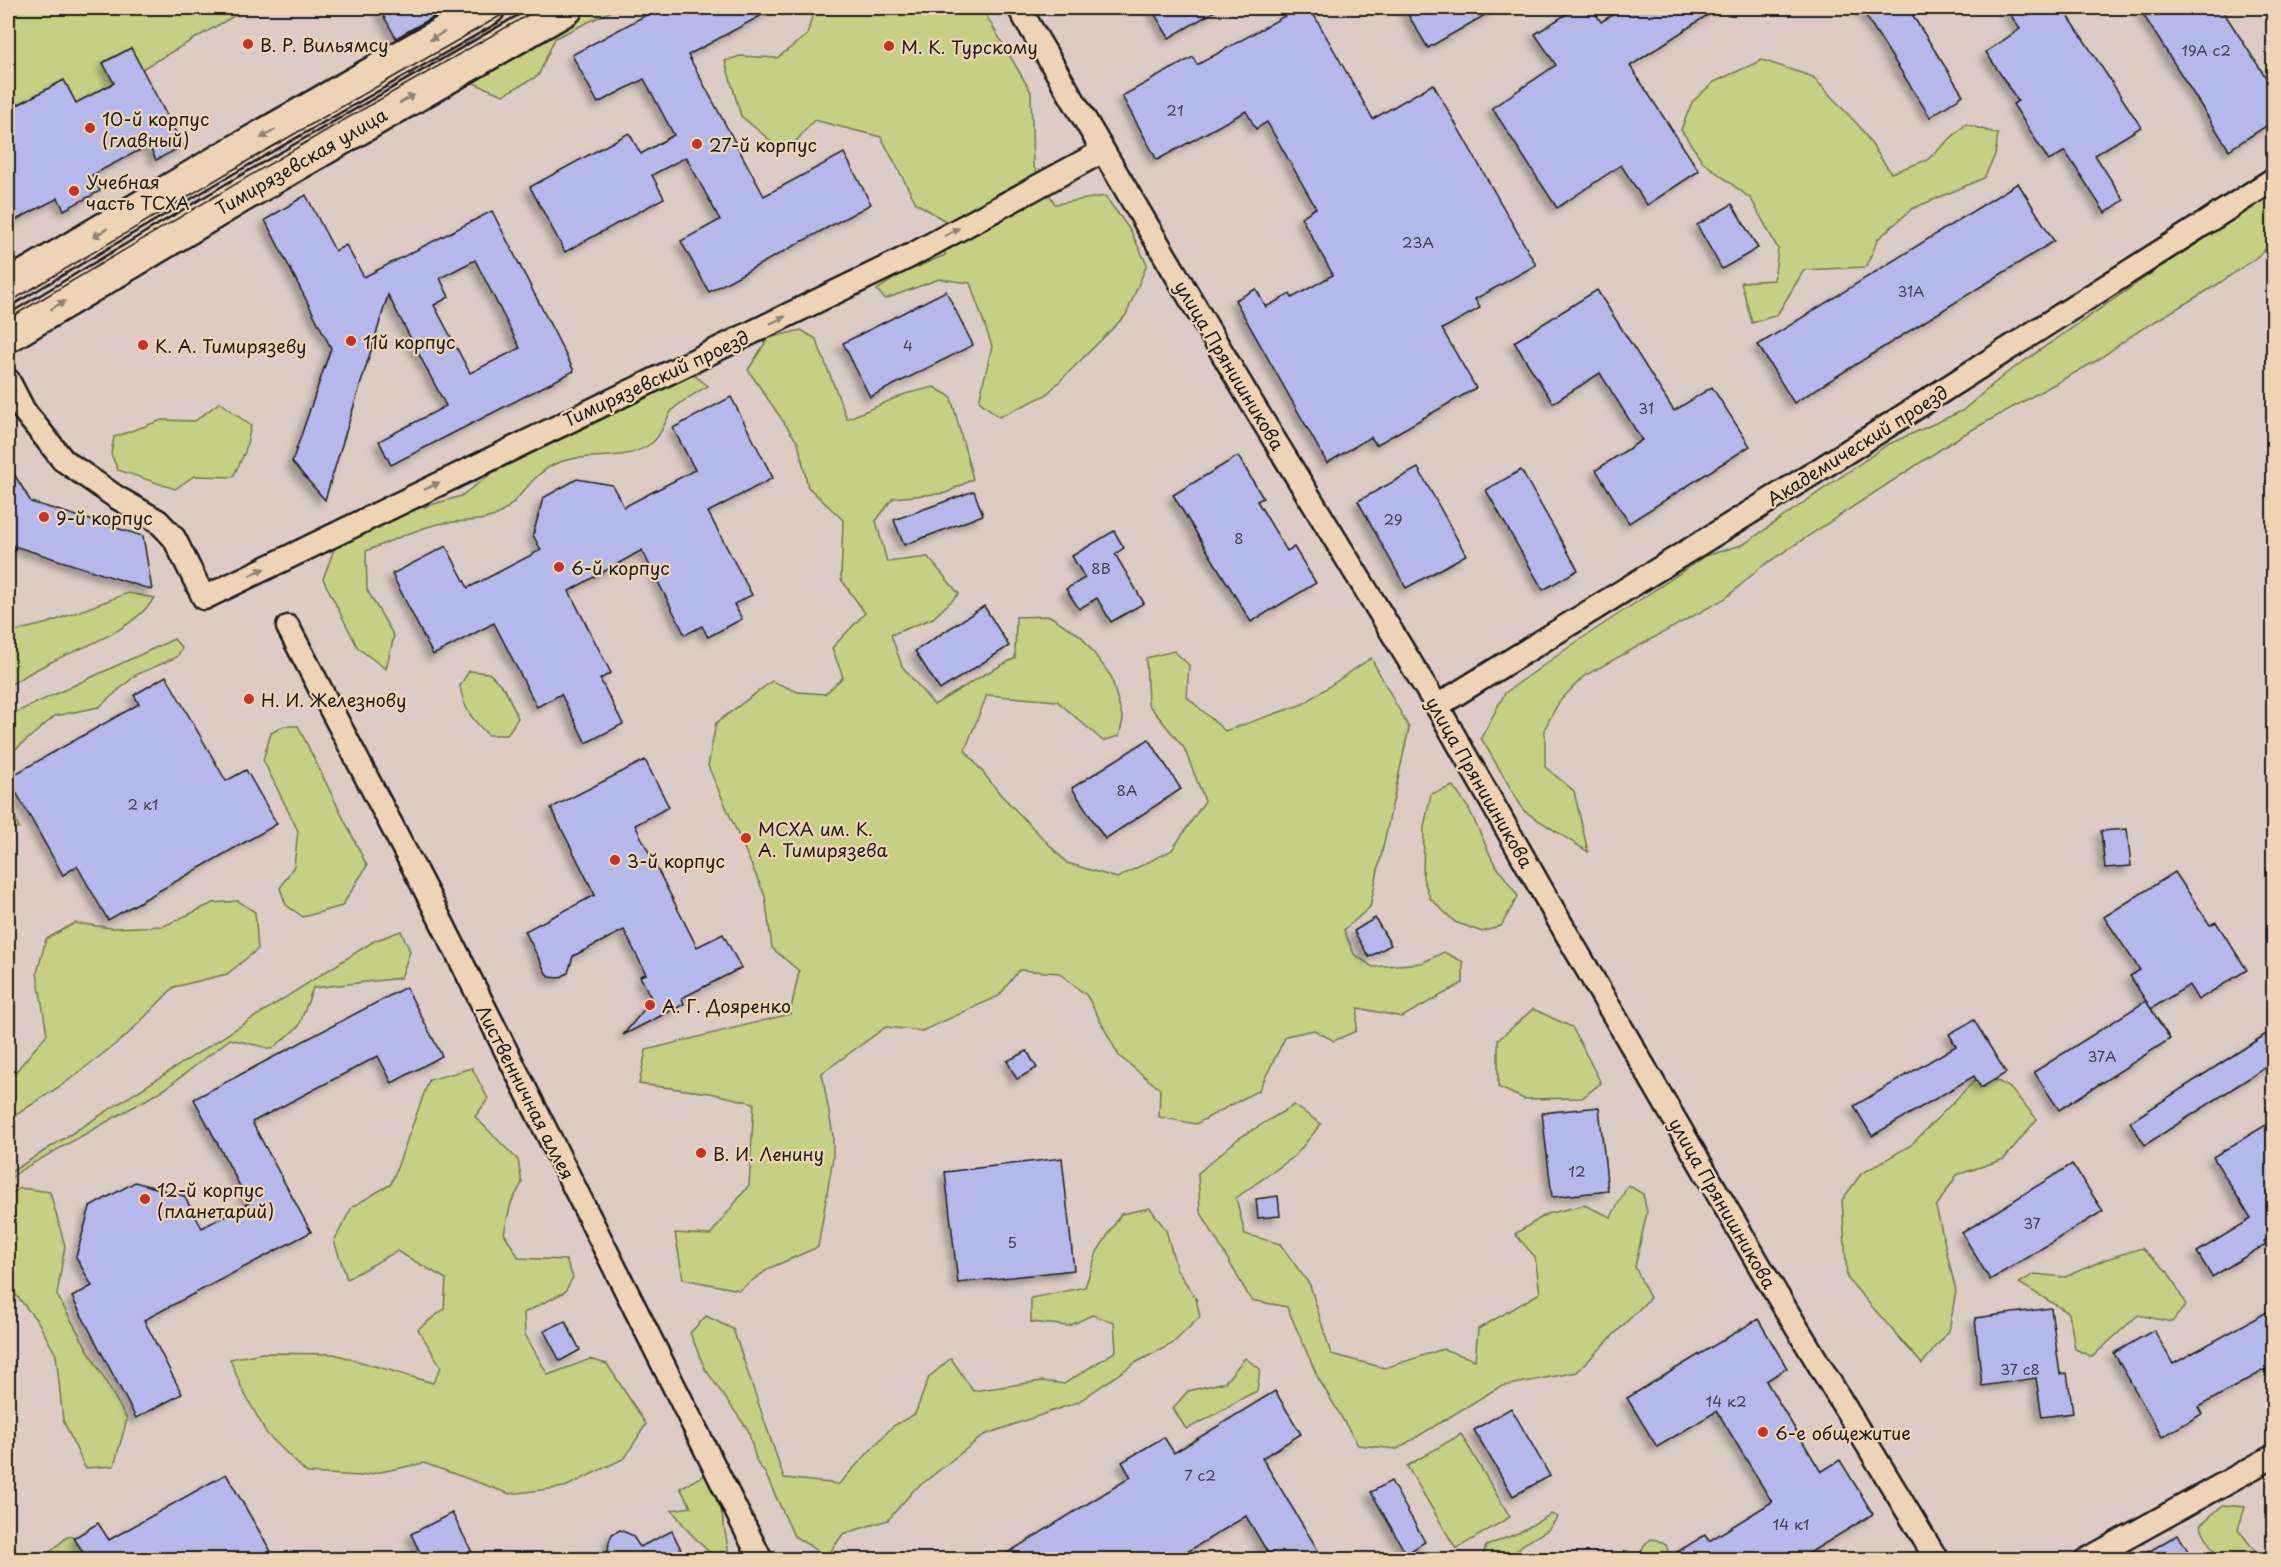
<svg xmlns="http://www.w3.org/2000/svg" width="2281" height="1567" font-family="'Playpen Sans',sans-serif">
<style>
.green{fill:#c5d084;stroke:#707650;stroke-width:1.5}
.building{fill:#b4b8ea;stroke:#1c1c1c;stroke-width:1.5;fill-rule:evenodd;filter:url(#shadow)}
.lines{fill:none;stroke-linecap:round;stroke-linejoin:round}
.street-casing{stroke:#1c1c1c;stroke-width:27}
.secondary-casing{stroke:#1c1c1c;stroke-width:38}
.street{stroke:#eed4b5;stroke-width:22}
.secondary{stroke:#eed4b5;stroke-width:33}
.tram{stroke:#1c1c1c;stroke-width:1.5}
.oneway{fill:#908170}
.poi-dot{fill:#c8321e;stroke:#eed4b5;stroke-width:2}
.labels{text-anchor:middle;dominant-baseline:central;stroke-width:4.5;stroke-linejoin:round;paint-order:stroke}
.number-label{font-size:15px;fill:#424350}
.poi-label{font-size:18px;fill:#1c1c1c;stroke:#eed4b5;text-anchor:start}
.street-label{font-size:18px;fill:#1c1c1c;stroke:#eed4b5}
</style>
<defs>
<filter id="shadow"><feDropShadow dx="-5.5" dy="5.5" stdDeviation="3" flood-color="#0004"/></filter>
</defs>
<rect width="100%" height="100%" fill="#ddccc5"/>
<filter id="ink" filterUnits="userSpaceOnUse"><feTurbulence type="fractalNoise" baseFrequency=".0167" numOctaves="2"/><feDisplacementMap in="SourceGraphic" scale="12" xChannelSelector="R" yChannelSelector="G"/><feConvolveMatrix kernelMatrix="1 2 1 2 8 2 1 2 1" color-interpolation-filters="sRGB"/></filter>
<g filter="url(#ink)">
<g class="green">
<path d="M 8,8 L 248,8 L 142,69 L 131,48 L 103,62 L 114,83 L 76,103 L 64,80 L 8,110 Z"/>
<path d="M 567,8 L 618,8 L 555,38 L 538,76 L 503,95 L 476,84 L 462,80 Z"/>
<path d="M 820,8 L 983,8 L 987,17 L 1031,92 L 1033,165 L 1055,204 L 1105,196 L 1130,230 L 1147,264 L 1126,315 L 1046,395 L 999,417 L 979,401 L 992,346 L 970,283 L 939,279 L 885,299 L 877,290 L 901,274 L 945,255 L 947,222 L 916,203 L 881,137 L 814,120 L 791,147 L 778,147 L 741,116 L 725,61 L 740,56 L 777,58 L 807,35 L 813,13 Z"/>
<path d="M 1762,60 L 1813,77 L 1860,127 L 1891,173 L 1927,160 L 1966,124 L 1998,134 L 1995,155 L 1984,178 L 1912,209 L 1878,239 L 1866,267 L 1804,270 L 1777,315 L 1752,323 L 1741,282 L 1774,280 L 1778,249 L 1751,199 L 1703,162 L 1681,130 L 1692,102 L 1714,82 Z"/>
<path d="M 2273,188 L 2273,242 L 2257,257 L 2215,286 L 2137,332 L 2096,361 L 1961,436 L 1761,567 L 1726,598 L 1584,676 L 1559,702 L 1545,728 L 1545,767 L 1574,791 L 1588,852 L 1524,811 L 1481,738 L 1505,693 L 1569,647 L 1706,556 L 1744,544 L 1887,445 L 1962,411 L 2004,375 L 2162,266 L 2200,242 Z"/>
<path d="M 801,330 L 816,339 L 847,419 L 905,394 L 934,387 L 951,397 L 973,479 L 946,493 L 893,498 L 876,521 L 887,562 L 928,557 L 959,594 L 933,618 L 891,635 L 902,666 L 934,705 L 985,674 L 1015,658 L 1016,617 L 1050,616 L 1081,636 L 1111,676 L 1123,720 L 1119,736 L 1103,741 L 1057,701 L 987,695 L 965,750 L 1001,795 L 1067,863 L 1117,878 L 1172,850 L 1205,801 L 1184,748 L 1148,704 L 1146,658 L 1174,651 L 1189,665 L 1187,697 L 1225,731 L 1303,704 L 1371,658 L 1409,728 L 1370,907 L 1344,930 L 1354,954 L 1373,967 L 1422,963 L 1444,952 L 1463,962 L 1463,983 L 1402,1017 L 1358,1008 L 1356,1031 L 1334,1041 L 1314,1030 L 1286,1036 L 1259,1090 L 1196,1124 L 1159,1117 L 1160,1089 L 1119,1056 L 1087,996 L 1059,973 L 1019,970 L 999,996 L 922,1031 L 886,1027 L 822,1073 L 833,1135 L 833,1158 L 818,1247 L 770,1268 L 739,1290 L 683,1279 L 675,1233 L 710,1235 L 749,1185 L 754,1103 L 710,1093 L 639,1084 L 646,1050 L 790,1014 L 799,971 L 772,948 L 765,896 L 708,766 L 716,723 L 772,681 L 798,692 L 825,694 L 843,677 L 832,648 L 865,613 L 841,579 L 843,520 L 808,487 L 798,443 L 748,370 L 768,338 Z"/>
<path d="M 694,375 L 708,386 C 698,392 677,403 671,412 C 664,422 662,435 652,443 C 621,465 587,450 555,464 C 530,475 519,504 497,515 C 480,523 457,520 439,524 C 414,529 390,542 366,551 L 367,590 L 394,636 L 386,669 L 358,648 L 323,579 L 334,549 L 383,519 L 461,496 L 514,457 L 555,435 L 599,421 L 636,396 Z"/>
<path d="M 220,402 L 251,426 L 245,452 L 233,477 L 194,476 L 175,489 L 118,470 L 111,454 L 114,437 L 162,420 L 195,421 Z"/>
<path d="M 128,593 L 155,598 C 129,633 86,645 49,663 C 35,670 21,678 8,686 L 8,633 L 48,623 Z"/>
<path d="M 174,639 L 182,648 L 177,657 L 136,675 L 99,707 L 55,716 L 10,754 L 8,760 L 8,716 Z"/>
<path d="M 469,671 L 489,673 L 505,689 L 518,718 L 507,735 L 488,735 C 471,718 464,710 460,686 Z"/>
<path d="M 284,726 L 298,726 L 367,866 L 342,906 L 303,917 L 286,905 L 280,888 L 294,866 L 298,831 L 263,760 L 271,733 Z"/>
<path d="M 1453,786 L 1469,809 L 1493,861 L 1518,896 L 1501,926 L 1482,932 L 1455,922 L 1430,898 L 1423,878 L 1424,827 L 1431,794 Z"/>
<path d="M 8,798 L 19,828 L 8,828 Z"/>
<path d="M 238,901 L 255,912 L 258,949 L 227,974 L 174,987 L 126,1036 L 65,1083 L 8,1120 L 8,1081 L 47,1034 L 37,973 L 46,939 L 75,923 L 112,928 L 164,926 L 213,903 Z"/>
<path d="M 401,931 L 410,951 L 401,978 L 313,988 L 299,1026 L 272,1049 L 230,1039 L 165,1089 L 21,1170 L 8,1181 L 8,1174 L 374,941 Z"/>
<path d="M 1533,1009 L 1572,1027 L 1601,1083 L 1582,1098 L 1524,1099 L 1498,1087 L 1498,1040 Z"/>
<path d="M 472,1068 L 488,1099 L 475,1117 L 518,1160 L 522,1183 L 511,1203 L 504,1233 L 519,1258 L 566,1260 L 573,1277 L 565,1292 L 524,1313 L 525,1334 L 548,1375 L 590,1359 L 607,1364 L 646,1424 L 625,1458 L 565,1487 L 510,1494 L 424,1463 L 361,1476 L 307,1473 L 267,1434 L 242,1389 L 230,1359 L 262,1353 L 334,1354 L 433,1383 L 441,1367 L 418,1329 L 444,1309 L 446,1279 L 397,1251 L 347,1279 L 334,1241 L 352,1207 L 391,1184 L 429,1080 Z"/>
<path d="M 1982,1073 L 2009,1087 L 2037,1119 L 2004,1159 L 1957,1175 L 1936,1207 L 1956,1291 L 1949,1331 L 1922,1364 L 1847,1278 L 1842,1200 L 1861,1174 L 1911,1145 Z"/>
<path d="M 1294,1105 L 1321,1124 L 1295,1156 L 1236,1198 L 1245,1234 L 1280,1244 L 1310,1285 L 1331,1354 L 1385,1368 L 1443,1349 L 1475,1360 L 1478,1329 L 1540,1293 L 1535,1257 L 1515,1234 L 1547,1214 L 1584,1205 L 1611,1217 L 1628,1185 L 1643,1194 L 1647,1212 L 1635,1267 L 1650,1298 L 1577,1372 L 1499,1387 L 1397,1449 L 1358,1445 L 1318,1378 L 1287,1307 L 1251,1300 L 1200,1211 L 1198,1173 L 1239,1138 Z"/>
<path d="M 20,1188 L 50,1192 L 65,1246 L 57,1295 L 127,1419 L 114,1466 L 85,1468 L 63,1420 L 56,1355 L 38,1322 L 8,1285 L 8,1197 Z"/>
<path d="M 1150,1208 L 1166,1230 L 1177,1270 L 1196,1298 L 1200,1317 L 1172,1344 L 1135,1363 L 1078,1402 L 984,1435 L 913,1491 L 888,1520 L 843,1534 L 827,1557 L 794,1536 L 765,1473 L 757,1463 L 748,1430 L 705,1369 L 690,1333 L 706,1316 L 733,1329 L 784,1478 L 839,1484 L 893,1426 L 915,1414 L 929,1377 L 951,1358 L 973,1391 L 1042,1381 L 1064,1384 L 1116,1351 L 1114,1322 L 1092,1315 L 1069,1326 L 1031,1322 L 1031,1298 L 1085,1287 L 1097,1252 L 1121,1214 Z"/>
<path d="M 2142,1248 L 2168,1272 L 2186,1305 L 2172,1322 L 2138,1315 L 2092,1357 L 2075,1349 L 2069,1313 L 2019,1283 L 2034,1274 L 2065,1277 L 2106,1259 Z"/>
<path d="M 1245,1358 L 1260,1369 L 1257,1391 C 1232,1402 1212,1419 1186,1429 L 1173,1408 L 1188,1391 L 1225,1382 Z"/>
<path d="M 1461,1434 L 1510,1517 L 1456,1549 L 1407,1466 Z"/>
<path d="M 706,1474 L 721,1509 L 730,1559 L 716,1559 L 689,1532 L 672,1510 L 691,1507 L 680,1488 Z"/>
<path d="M 2223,1505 L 2245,1507 L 2238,1529 L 2261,1559 L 2273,1557 L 2273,1559 L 2220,1559 L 2211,1547 L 2200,1525 Z"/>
<path d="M 1551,1514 L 1558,1517 L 1548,1530 L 1522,1545 L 1509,1559 L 1478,1559 L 1482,1557 L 1486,1546 L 1518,1533 Z"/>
<path d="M 96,1534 L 109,1560 L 41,1560 L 67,1537 Z"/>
<path d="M 1651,1539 L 1657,1540 L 1666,1545 L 1671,1560 L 1638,1560 L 1644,1545 Z"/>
</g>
<g class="building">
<path d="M 379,8 L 449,8 L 396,38 Z"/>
<path d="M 659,8 L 775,8 L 688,55 L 764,196 L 844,153 L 871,204 L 709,292 L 681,241 L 720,220 L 686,157 L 652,175 L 664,198 L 565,252 L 530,187 L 629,133 L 641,154 L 674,135 L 644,79 L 598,103 L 572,55 Z"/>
<path d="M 1151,8 L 1220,8 L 1169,38 Z"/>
<path d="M 1299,8 L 1310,8 L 1373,119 L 1433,84 L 1536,265 L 1475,299 L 1480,308 L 1442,329 L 1476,388 L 1376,445 L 1371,437 L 1327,463 L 1235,300 L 1256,289 L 1266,307 L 1290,294 L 1292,298 L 1333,275 L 1301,217 L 1316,208 L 1267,122 L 1256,129 L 1246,111 L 1157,160 L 1122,96 L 1193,57 L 1197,65 Z"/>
<path d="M 1404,8 L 1497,8 L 1428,48 Z"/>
<path d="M 1576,8 L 1592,8 L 1601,22 L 1624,8 L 1718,8 L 1630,66 L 1699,171 L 1647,205 L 1621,165 L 1557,208 L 1492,108 L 1556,65 L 1535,34 Z"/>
<path d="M 1861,8 L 1908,8 L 1963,95 L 1930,117 Z"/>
<path d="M 2006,8 L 2063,8 L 2141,127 L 2095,155 L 2124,200 L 2105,213 L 2065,151 L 2049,161 L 2013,104 L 2018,101 L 1986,52 L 2020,29 Z"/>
<path d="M 2139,8 L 2221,8 L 2274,90 L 2274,121 L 2229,150 Z"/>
<path d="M 131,48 L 183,146 L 156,160 L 149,145 L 92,175 L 100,191 L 64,210 L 58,198 L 8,224 L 8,110 L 64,80 L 76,103 L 114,83 L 103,63 Z"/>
<path d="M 2018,183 L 2054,241 L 1794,403 L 1758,345 Z"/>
<path d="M 306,195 L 335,251 L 346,245 L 364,277 L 492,211 L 574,371 L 391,465 L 379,441 L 446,406 L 388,295 L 325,500 L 292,462 L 331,348 L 265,220 ZM 475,260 L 520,348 L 470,373 L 434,305 L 449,297 L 440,278 Z"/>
<path d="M 1732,204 L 1758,248 L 1722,269 L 1697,225 Z"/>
<path d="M 1597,290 L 1674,411 L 1712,387 L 1750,446 L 1629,523 L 1596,470 L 1642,440 L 1600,373 L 1553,403 L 1514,342 Z"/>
<path d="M 946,291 L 973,345 L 870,397 L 843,343 Z"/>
<path d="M 731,397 L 773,478 L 708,512 L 752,595 L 734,604 L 742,619 L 708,637 L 702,626 L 685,635 L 642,550 L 569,591 L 611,673 L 600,679 L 623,724 L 586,743 L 561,694 L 537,707 L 494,623 L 433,655 L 392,574 L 446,546 L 468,588 L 541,550 L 533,535 L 543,498 L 577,479 L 612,485 L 624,507 L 695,470 L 673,428 Z"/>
<path d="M 1238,456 L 1263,498 L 1257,501 L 1287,551 L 1294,547 L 1316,583 L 1251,622 L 1173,495 Z"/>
<path d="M 8,464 L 31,502 L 143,536 L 152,590 L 8,544 Z"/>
<path d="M 1418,468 L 1466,555 L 1406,588 L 1358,501 Z"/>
<path d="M 1521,470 L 1578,570 L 1543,590 L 1486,490 Z"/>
<path d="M 974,491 L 983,515 L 904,545 L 894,520 Z"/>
<path d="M 1114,531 L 1124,548 L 1115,554 L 1144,603 L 1111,622 L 1097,598 L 1079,609 L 1066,589 L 1085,578 L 1072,556 Z"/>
<path d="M 984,606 L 1009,646 L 940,690 L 915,651 Z"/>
<path d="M 166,676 L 226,781 L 246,770 L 277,824 L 108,920 L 77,866 L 63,875 L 8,778 L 139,704 L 134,695 Z"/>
<path d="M 1149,739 L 1181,789 L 1105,839 L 1072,788 Z"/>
<path d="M 645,760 L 669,807 L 635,825 L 697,947 L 723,934 L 741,968 L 682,998 L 684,1004 L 623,1035 L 652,1000 L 640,976 L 646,974 L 624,930 L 573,956 L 568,973 L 559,978 L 550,977 L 546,973 L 525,931 L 595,895 L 551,808 Z"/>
<path d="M 2127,829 L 2131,866 L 2105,868 L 2101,831 Z"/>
<path d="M 2175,872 L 2210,925 L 2216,922 L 2247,970 L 2198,1000 L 2189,985 L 2151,1009 L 2130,976 L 2140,970 L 2104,917 Z"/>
<path d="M 1375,918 L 1391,945 L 1369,957 L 1354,931 Z"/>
<path d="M 406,987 L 442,1056 L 392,1083 L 378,1056 L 252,1122 L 311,1232 L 144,1320 L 182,1394 L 136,1418 L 72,1297 L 92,1286 L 76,1257 L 90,1207 L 135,1182 L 184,1196 L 202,1228 L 249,1203 L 194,1099 Z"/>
<path d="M 2146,1001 L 2170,1039 L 2059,1110 L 2034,1072 Z"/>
<path d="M 1974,1020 L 2006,1073 L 1981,1088 L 1974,1076 L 1872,1136 L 1854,1106 L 1956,1046 L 1949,1034 Z"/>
<path d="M 2274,1029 L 2274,1062 L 2145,1145 L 2130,1122 Z"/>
<path d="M 1027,1051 L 1037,1068 L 1017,1079 L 1007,1061 Z"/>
<path d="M 1599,1107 L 1608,1191 L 1552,1197 L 1542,1113 Z"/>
<path d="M 2274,1120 L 2274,1235 L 2264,1241 L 2266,1244 L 2212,1277 L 2197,1252 L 2251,1219 L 2213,1157 Z"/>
<path d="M 1062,1158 L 1074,1270 L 958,1283 L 945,1172 Z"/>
<path d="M 2072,1164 L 2103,1211 L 1990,1280 L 1962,1233 Z"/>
<path d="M 1278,1196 L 1280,1216 L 1258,1218 L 1256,1199 Z"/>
<path d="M 2051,1308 L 2060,1374 L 2067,1373 L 2073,1413 L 2042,1417 L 2036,1378 L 1982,1386 L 1975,1318 Z"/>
<path d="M 2274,1308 L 2274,1365 L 2198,1407 L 2202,1414 L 2162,1437 L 2114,1353 L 2154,1330 L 2173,1364 Z"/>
<path d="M 1758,1319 L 1787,1368 L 1766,1381 L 1821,1472 L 1840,1460 L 1873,1514 L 1798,1560 L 1664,1560 L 1705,1535 L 1709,1541 L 1772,1502 L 1717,1411 L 1657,1447 L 1627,1398 Z"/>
<path d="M 565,1321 L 580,1350 L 560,1361 L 544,1331 Z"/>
<path d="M 1275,1391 L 1301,1434 L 1262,1458 L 1324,1560 L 1272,1560 L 1246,1516 L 1174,1560 L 996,1560 L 1131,1477 L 1122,1462 L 1164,1437 L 1174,1453 Z"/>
<path d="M 1511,1408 L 1550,1476 L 1513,1496 L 1474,1430 Z"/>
<path d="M 226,1474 L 276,1560 L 74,1560 L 84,1554 L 74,1538 L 98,1523 L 109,1540 Z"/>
<path d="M 1391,1481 L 1425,1542 L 1406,1554 L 1371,1492 Z"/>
<path d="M 452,1513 L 476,1560 L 424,1560 L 411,1534 Z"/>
<path d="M 620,1530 L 632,1535 L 640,1547 L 672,1531 L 686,1560 L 607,1560 L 609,1542 L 612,1534 Z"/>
<path d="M 2178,1534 L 2193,1560 L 2135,1560 Z"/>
</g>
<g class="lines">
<defs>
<g id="street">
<path d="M 1019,8 L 1250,400 L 1437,706 L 1569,938 L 1768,1280 L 1937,1560"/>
<path d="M 8,380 L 24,411 L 63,460 L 116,497 L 158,521 L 174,538 L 204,598 L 910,256 L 1103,151"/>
<path d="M 288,627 L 429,897 L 761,1560"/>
<path d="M 1437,706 L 1817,471 L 2274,179"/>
<path d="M 2086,1560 L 2274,1456"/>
</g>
<g id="secondary">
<path d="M 8,287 L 222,160 L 488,8"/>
<path d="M 8,335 L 242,195 L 566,8"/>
</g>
</defs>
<use href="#street" class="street-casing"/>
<use href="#secondary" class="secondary-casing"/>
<use href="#street" class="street"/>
<use href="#secondary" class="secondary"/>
<g class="tram">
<path d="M 8,303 L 256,156 L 514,8"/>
<path d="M 8,319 L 337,124 L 540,8"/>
</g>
</g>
<defs><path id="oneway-solid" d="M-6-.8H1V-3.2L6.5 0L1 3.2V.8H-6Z" transform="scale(1.5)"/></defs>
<g class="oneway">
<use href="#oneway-solid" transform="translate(437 36) rotate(150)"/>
<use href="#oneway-solid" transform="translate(407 99) rotate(-30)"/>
<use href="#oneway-solid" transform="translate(268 134) rotate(150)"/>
<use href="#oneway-solid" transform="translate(952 232) rotate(-29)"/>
<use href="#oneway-solid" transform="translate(100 233) rotate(149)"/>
<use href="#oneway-solid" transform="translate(58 305) rotate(-31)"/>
<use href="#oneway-solid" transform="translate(778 320) rotate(-26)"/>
<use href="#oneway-solid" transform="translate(432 486) rotate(-26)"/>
<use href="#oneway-solid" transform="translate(257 572) rotate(-26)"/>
</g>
</g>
<g class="poi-dot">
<circle cx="248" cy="44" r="6"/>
<circle cx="889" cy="46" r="6"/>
<circle cx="90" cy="128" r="6"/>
<circle cx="697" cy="144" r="6"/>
<circle cx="74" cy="191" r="6"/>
<circle cx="351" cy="341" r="6"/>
<circle cx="143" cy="345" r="6"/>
<circle cx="44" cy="517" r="6"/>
<circle cx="559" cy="567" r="6"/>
<circle cx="249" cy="699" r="6"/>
<circle cx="746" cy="838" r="6"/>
<circle cx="615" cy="860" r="6"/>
<circle cx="650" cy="1005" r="6"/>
<circle cx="701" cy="1153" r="6"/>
<circle cx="145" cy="1199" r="6"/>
<circle cx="1763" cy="1432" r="6"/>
</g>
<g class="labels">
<g class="number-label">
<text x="2206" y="49">19А с2</text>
<text x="1175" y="109">21</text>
<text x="1418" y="241">23А</text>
<text x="1911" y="290">31А</text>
<text x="908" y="344">4</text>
<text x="1646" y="407">31</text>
<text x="1393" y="518">29</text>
<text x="1239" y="537">8</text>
<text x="1101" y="567">8В</text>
<text x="1127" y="789">8А</text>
<text x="143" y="803">2 к1</text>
<text x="2102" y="1055">37А</text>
<text x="1577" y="1170">12</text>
<text x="2032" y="1222">37</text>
<text x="1012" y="1241">5</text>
<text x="2020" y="1368">37 с8</text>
<text x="1726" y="1400">14 к2</text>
<text x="1200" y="1474">7 с2</text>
<text x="1791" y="1523">14 к1</text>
</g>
<g class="poi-label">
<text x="260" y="44">В. Р. Вильямсу</text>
<text x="901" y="46">М. К. Турскому</text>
<text x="102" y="118">10-й корпус<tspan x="102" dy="21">(главный)</tspan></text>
<text x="709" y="144">27-й корпус</text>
<text x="86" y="181">Учебная<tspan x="86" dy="21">часть ТСХА</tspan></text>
<text x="363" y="341">11й корпус</text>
<text x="155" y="345">К. А. Тимирязеву</text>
<text x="56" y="517">9-й корпус</text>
<text x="571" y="567">6-й корпус</text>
<text x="261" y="699">Н. И. Железнову</text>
<text x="758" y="828">МСХА им. К.<tspan x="758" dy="21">А. Тимирязева</tspan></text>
<text x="627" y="860">3-й корпус</text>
<text x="662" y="1005">А. Г. Дояренко</text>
<text x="713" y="1153">В. И. Ленину</text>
<text x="157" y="1189">12-й корпус<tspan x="157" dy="21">(планетарий)</tspan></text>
<text x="1775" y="1432">6-е общежитие</text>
</g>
<g class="street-label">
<text transform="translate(301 161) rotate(-30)">Тимирязевская улица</text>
<text transform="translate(1230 365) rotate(59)">улица Прянишникова</text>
<text transform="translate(656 378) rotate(-25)">Тимирязевский проезд</text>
<text transform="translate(1857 445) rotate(-32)">Академический проезд</text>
<text transform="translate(1480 782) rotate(60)">улица Прянишникова</text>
<text transform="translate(526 1092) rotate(63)">Лиственничная аллея</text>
<text transform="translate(1723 1203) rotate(60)">улица Прянишникова</text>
</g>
</g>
<rect width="2281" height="1567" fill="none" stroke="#eed4b5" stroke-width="30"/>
<rect x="15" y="15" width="2251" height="1537" fill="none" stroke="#1c1c1c" stroke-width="2" filter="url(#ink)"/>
</svg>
